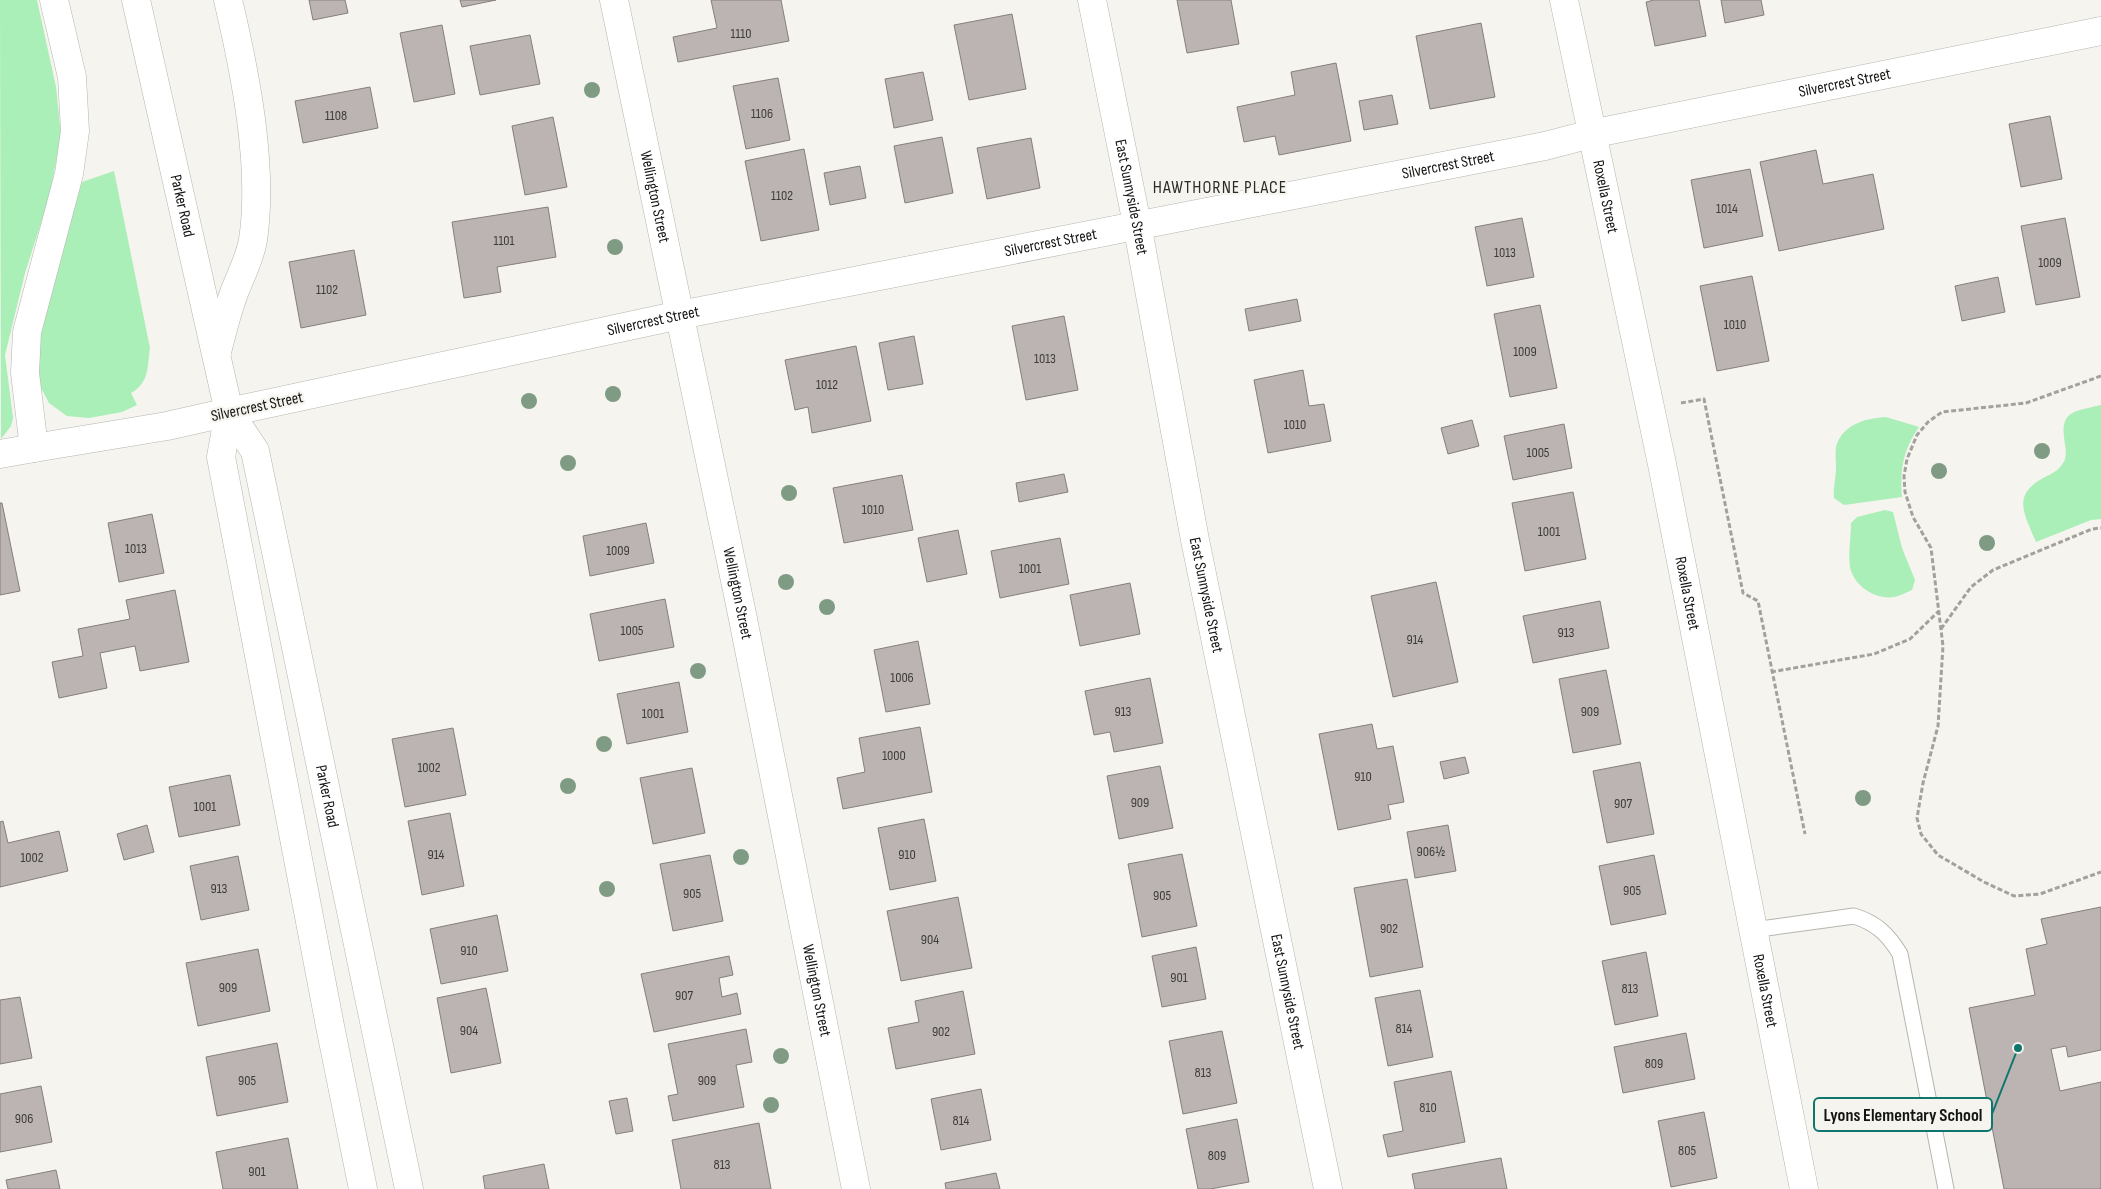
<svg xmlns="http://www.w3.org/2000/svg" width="2101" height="1189" font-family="'Sofia Sans Condensed',sans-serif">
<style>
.green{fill:#aaeeb8}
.building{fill:#bbb4b2;stroke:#857f7c}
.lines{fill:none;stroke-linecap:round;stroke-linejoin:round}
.service-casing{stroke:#b6b5af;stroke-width:17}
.minor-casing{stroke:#b6b5af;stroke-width:29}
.secondary-casing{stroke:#b6b5af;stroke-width:29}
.path{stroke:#a2a19d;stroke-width:3;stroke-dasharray:5 2.5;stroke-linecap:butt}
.service{stroke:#fff;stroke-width:15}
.minor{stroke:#fff;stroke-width:28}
.secondary{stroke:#fff;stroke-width:28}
.tree{fill:#7f9b84}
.labels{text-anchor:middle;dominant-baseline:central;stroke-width:4.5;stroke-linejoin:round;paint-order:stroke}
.number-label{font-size:14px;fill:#3e3c3a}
.street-label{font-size:16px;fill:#141412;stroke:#f5f4ee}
.neighbourhood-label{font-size:18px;letter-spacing:1px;fill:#2c2b26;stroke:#f5f4ee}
.leader{fill:none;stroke:#0f766e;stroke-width:2}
.callout-dot{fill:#0f766e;stroke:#f5f4ee;stroke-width:2}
.callout{fill:#f5f4ee;stroke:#0f766e;stroke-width:2}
.callout-label{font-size:18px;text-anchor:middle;font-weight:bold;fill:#141412}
</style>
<rect width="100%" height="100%" fill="#f5f4ee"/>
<g class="green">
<path d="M 0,0 L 37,0 L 56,87 L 61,136 L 49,198 L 25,273 L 5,355 L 13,418 L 11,426 L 1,439 Z"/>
<path d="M 114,171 L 150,348 C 147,367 150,382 131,393 L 137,405 L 122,412 L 89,418 L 67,416 L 49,403 L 39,384 L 37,336 L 82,182 Z"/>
<path d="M 2101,405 L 2101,519 L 2091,520 L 2036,542 C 2024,513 2011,495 2045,477 C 2052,474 2059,470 2063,463 C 2067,457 2066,451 2065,444 C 2059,411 2072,412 2101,405 Z"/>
<path d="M 1886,417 L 1919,427 C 1903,450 1900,469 1902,497 L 1844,505 L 1834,498 C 1833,487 1836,478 1836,467 C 1836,461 1835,453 1836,447 C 1842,424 1867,418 1886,417 Z"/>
<path d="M 1885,510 L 1893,512 L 1902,548 L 1915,580 L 1912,590 C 1907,592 1900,596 1894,597 C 1875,600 1854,586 1850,567 C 1848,553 1851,537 1851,523 L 1857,517 Z"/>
</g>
<g class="building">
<path d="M 309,0 L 345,0 L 348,13 L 313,20 Z"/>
<path d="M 460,0 L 496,0 L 462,7 Z"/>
<path d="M 711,0 L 781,0 L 789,41 L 678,62 L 673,37 L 717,28 Z"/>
<path d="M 1177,0 L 1231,0 L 1239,44 L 1187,53 Z"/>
<path d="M 1654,0 L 1699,0 L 1706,36 L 1655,46 L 1646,2 Z"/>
<path d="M 1721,0 L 1761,0 L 1764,15 L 1725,23 Z"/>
<path d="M 1012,14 L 1026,89 L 969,100 L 954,25 Z"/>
<path d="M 1481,23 L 1495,97 L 1430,109 L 1416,36 Z"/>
<path d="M 442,25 L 455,94 L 414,102 L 400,33 Z"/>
<path d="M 530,35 L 540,84 L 480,95 L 470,46 Z"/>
<path d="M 1336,63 L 1351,141 L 1279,155 L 1275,136 L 1244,142 L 1237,107 L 1295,95 L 1291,72 Z"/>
<path d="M 923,72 L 933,120 L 894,128 L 885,79 Z"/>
<path d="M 778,78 L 790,140 L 746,149 L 733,86 Z"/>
<path d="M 370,87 L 378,128 L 303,143 L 295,101 Z"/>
<path d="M 1392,95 L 1398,124 L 1364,130 L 1359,101 Z"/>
<path d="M 2050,116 L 2062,179 L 2021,187 L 2009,124 Z"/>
<path d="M 553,117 L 567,187 L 525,195 L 512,126 Z"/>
<path d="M 942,137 L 953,193 L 905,203 L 894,146 Z"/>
<path d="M 1031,138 L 1040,188 L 987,199 L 977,148 Z"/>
<path d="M 804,149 L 819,230 L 761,241 L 745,161 Z"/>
<path d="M 1816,150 L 1823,184 L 1873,174 L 1884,229 L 1779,251 L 1760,162 Z"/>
<path d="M 860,166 L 866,198 L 830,205 L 824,173 Z"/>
<path d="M 1750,169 L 1763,236 L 1704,248 L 1691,180 Z"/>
<path d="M 548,207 L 556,257 L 497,267 L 501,292 L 464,298 L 452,222 Z"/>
<path d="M 1522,218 L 1534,277 L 1487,286 L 1475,227 Z"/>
<path d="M 2065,218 L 2080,297 L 2036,305 L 2021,226 Z"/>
<path d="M 354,250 L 366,315 L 301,328 L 289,262 Z"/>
<path d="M 1752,276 L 1769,361 L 1717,371 L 1700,286 Z"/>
<path d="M 1998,277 L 2005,312 L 1962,321 L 1955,286 Z"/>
<path d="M 1297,299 L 1301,321 L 1249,331 L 1245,309 Z"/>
<path d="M 1540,305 L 1557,388 L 1510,397 L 1494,314 Z"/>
<path d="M 1064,316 L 1078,390 L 1026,400 L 1012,326 Z"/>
<path d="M 914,336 L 923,384 L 888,390 L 879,343 Z"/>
<path d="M 856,346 L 871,421 L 812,433 L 808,407 L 795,410 L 785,360 Z"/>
<path d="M 1303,370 L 1309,406 L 1324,404 L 1331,441 L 1268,453 L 1254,380 Z"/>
<path d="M 1472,420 L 1479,446 L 1448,454 L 1441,428 Z"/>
<path d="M 1564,424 L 1572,468 L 1513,480 L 1504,436 Z"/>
<path d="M 1064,474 L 1068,492 L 1019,502 L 1016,483 Z"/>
<path d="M 902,475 L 913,530 L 844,543 L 833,488 Z"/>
<path d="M 1573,492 L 1586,559 L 1525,571 L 1512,503 Z"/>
<path d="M 0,503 L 2,503 L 20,591 L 0,595 Z"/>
<path d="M 152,514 L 164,573 L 119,582 L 108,523 Z"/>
<path d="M 646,523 L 654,563 L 590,576 L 583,536 Z"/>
<path d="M 958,530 L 967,574 L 927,582 L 918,538 Z"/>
<path d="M 1060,538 L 1069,584 L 1000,598 L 991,551 Z"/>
<path d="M 1436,582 L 1458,682 L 1393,697 L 1371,596 Z"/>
<path d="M 1130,583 L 1140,634 L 1080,646 L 1070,595 Z"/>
<path d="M 175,590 L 189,662 L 140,671 L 135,646 L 100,653 L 107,688 L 59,698 L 52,662 L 83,656 L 78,629 L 130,619 L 126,600 Z"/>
<path d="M 665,599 L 674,647 L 599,661 L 590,614 Z"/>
<path d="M 1600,601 L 1609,648 L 1533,663 L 1523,616 Z"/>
<path d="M 918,641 L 930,704 L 886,712 L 874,650 Z"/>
<path d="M 1606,670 L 1621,744 L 1573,753 L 1559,679 Z"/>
<path d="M 1150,678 L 1163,743 L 1114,752 L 1110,732 L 1094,735 L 1085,691 Z"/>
<path d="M 679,682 L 688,732 L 627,744 L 617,694 Z"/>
<path d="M 1372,724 L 1377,749 L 1393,746 L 1404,802 L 1388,805 L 1391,819 L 1338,830 L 1319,734 Z"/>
<path d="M 920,727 L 932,792 L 843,809 L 837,778 L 865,772 L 859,738 Z"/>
<path d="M 453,728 L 466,795 L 405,807 L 392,739 Z"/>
<path d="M 1465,757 L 1469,773 L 1444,779 L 1440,762 Z"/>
<path d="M 1640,762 L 1654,834 L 1607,843 L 1593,771 Z"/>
<path d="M 1160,766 L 1173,828 L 1119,839 L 1107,776 Z"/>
<path d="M 692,768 L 705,833 L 653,844 L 640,778 Z"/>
<path d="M 230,775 L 240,825 L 179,837 L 169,787 Z"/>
<path d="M 450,813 L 464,886 L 422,895 L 408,821 Z"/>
<path d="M 924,819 L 936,881 L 890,890 L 878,828 Z"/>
<path d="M 3,821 L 8,843 L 59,831 L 68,871 L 0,887 L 0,822 Z"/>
<path d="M 147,825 L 154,852 L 124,860 L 117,834 Z"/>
<path d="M 1448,825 L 1456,871 L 1415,878 L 1407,832 Z"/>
<path d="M 1182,854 L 1197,926 L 1142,937 L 1128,864 Z"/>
<path d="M 710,855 L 723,921 L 673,931 L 660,864 Z"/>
<path d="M 1654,855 L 1666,914 L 1611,925 L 1599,866 Z"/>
<path d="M 238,856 L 249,910 L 201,920 L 190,866 Z"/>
<path d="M 1407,879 L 1423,967 L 1370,977 L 1354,888 Z"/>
<path d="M 958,897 L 972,968 L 901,981 L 887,911 Z"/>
<path d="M 2101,907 L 2101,1050 L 2068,1057 L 2066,1046 L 2051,1049 L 2060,1091 L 2101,1082 L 2101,1189 L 2004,1189 L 1969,1008 L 2035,995 L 2026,949 L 2047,944 L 2041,919 Z"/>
<path d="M 497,915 L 508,971 L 441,984 L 430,929 Z"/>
<path d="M 1196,947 L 1206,999 L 1162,1007 L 1152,956 Z"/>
<path d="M 258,949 L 270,1011 L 198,1026 L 186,963 Z"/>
<path d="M 1646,952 L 1658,1016 L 1615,1025 L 1602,961 Z"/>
<path d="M 729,956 L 733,975 L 719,978 L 722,997 L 737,993 L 741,1014 L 654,1032 L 641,974 Z"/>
<path d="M 486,988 L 501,1063 L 451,1073 L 437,998 Z"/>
<path d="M 1420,990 L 1433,1057 L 1388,1066 L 1375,998 Z"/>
<path d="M 963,991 L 975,1054 L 896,1069 L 888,1028 L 919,1022 L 915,1001 Z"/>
<path d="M 20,997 L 32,1058 L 0,1064 L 0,1000 Z"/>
<path d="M 746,1029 L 752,1062 L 736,1065 L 744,1107 L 673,1121 L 668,1096 L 678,1094 L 668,1044 Z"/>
<path d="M 1222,1031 L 1237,1103 L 1183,1114 L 1169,1041 Z"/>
<path d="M 1686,1033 L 1695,1079 L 1623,1093 L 1614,1047 Z"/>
<path d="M 277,1043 L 288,1102 L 217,1116 L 206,1057 Z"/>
<path d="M 1451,1071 L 1465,1142 L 1388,1157 L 1383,1135 L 1403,1131 L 1394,1082 Z"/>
<path d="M 41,1086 L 52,1142 L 0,1152 L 0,1094 Z"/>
<path d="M 981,1089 L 991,1140 L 941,1150 L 931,1099 Z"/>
<path d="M 627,1098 L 633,1131 L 616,1134 L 609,1101 Z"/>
<path d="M 1704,1112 L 1717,1178 L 1671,1187 L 1658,1121 Z"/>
<path d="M 1237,1119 L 1249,1182 L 1210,1189 L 1198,1189 L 1186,1129 Z"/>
<path d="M 759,1123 L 771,1189 L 681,1189 L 672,1140 Z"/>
<path d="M 288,1138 L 298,1189 L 223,1189 L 216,1152 Z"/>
<path d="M 1501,1158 L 1507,1189 L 1415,1189 L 1412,1174 Z"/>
<path d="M 544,1164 L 549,1189 L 485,1189 L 483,1176 Z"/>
<path d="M 56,1170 L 60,1189 L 8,1189 L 6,1180 Z"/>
<path d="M 996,1173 L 1000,1189 L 946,1189 L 945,1183 Z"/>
</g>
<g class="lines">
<defs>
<path id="service" d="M 1753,930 L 1854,916 C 1876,923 1888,934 1900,954 L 1946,1189"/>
<g id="minor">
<path id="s1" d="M 614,0 L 742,614 L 856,1189"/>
<path id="s2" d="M 1092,0 L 1137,224 L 1195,540 L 1328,1189"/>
<path id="s3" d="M 1564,0 L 1662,464 L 1804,1189"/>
<path id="s4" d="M 229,412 L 680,315 L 1545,146 L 1591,134 L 2101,31"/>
<path d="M 0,454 L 34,448"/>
</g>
<g id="secondary">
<path d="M 54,0 L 72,77 L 75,131 L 69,174 L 27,332 L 25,373 L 34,448 L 167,426 L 229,412"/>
<path id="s5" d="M 136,0 L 229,412 L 255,451 L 409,1189"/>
<path d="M 217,352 C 222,332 227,312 234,293 C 240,277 250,258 253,240 C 264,166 245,72 228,0"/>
<path d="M 229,412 L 221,457 L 330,1026 L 363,1189"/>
</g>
</defs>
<use href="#service" class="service-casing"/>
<use href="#minor" class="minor-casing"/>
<use href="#secondary" class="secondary-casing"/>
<g class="path">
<path d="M 2101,376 L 2026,403 L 1942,412 L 1928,422 L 1917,435 L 1907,459 L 1904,476 L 1905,492 L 1913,517 L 1931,548 L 1943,646 L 1938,726 L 1923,783 L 1917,818 L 1921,834 L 1938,855 L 1984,882 L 2014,896 L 2040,894 L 2101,872"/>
<path d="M 1681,403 L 1704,399 L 1743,593 L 1758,601 L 1805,834"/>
<path d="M 1941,629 L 1971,587 L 1993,570 L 2092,529 L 2101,528"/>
<path d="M 1771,672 L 1874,654 L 1910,639 L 1939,611"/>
</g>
<use href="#service" class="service"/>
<use href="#minor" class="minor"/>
<use href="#secondary" class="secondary"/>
</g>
<g class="tree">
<circle cx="592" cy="90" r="8"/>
<circle cx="615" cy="247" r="8"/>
<circle cx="613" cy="394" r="8"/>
<circle cx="529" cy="401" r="8"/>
<circle cx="2042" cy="451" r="8"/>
<circle cx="568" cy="463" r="8"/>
<circle cx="1939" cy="471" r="8"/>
<circle cx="789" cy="493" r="8"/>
<circle cx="1987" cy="543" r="8"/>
<circle cx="786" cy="582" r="8"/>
<circle cx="827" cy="607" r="8"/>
<circle cx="698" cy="671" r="8"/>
<circle cx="604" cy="744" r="8"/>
<circle cx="568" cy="786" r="8"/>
<circle cx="1863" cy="798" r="8"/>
<circle cx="741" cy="857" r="8"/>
<circle cx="607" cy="889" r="8"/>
<circle cx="781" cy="1056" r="8"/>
<circle cx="771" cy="1105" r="8"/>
</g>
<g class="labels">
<g class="number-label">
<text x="741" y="33">1110</text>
<text x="762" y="113">1106</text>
<text x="336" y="115">1108</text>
<text x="782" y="195">1102</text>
<text x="1727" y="208">1014</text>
<text x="504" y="240">1101</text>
<text x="1505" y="252">1013</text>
<text x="2050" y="262">1009</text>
<text x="327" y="289">1102</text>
<text x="1735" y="324">1010</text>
<text x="1525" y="351">1009</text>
<text x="1045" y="358">1013</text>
<text x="827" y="384">1012</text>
<text x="1295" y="424">1010</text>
<text x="1538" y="452">1005</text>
<text x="873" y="509">1010</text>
<text x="1549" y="531">1001</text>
<text x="136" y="548">1013</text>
<text x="618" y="550">1009</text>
<text x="1030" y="568">1001</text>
<text x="632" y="630">1005</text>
<text x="1566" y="632">913</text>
<text x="1415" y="639">914</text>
<text x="902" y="677">1006</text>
<text x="1123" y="711">913</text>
<text x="1590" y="711">909</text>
<text x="653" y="713">1001</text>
<text x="894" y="755">1000</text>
<text x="429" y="767">1002</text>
<text x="1363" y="776">910</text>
<text x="1140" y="802">909</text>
<text x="1623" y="803">907</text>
<text x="205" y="806">1001</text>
<text x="1431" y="851">906½</text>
<text x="436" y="854">914</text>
<text x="907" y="854">910</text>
<text x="32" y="857">1002</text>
<text x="219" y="888">913</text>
<text x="1632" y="890">905</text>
<text x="692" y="893">905</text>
<text x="1162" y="895">905</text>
<text x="1389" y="928">902</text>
<text x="930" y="939">904</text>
<text x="469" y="950">910</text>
<text x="1179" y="977">901</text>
<text x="228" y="987">909</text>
<text x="1630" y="988">813</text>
<text x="684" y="995">907</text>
<text x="1404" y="1028">814</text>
<text x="469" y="1030">904</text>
<text x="941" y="1031">902</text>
<text x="1654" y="1063">809</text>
<text x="1203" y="1072">813</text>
<text x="247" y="1080">905</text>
<text x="707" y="1080">909</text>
<text x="1428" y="1107">810</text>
<text x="24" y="1118">906</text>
<text x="961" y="1120">814</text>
<text x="1687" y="1150">805</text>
<text x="1217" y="1155">809</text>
<text x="722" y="1164">813</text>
<text x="257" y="1171">901</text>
</g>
<g class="street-label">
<text stroke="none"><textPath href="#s4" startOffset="1649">Silvercrest Street</textPath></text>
<text stroke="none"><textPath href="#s4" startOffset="1244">Silvercrest Street</textPath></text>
<text stroke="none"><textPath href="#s1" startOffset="201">Wellington Street</textPath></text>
<text stroke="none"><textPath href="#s2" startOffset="201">East Sunnyside Street</textPath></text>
<text stroke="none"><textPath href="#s3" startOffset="201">Roxella Street</textPath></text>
<text stroke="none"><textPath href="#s5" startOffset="211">Parker Road</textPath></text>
<text stroke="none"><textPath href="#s4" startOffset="839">Silvercrest Street</textPath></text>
<text stroke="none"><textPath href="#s4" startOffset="434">Silvercrest Street</textPath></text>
<text transform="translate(257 407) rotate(-12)">Silvercrest Street</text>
<text stroke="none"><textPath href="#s1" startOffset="606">Wellington Street</textPath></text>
<text stroke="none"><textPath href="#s3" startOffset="606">Roxella Street</textPath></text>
<text stroke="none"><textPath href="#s2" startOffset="606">East Sunnyside Street</textPath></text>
<text stroke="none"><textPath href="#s5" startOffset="822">Parker Road</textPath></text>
<text stroke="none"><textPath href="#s1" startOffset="1011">Wellington Street</textPath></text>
<text stroke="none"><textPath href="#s3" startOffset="1011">Roxella Street</textPath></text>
<text stroke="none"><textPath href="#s2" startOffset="1011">East Sunnyside Street</textPath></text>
</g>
<g class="neighbourhood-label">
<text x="1220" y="187">HAWTHORNE PLACE</text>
</g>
</g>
<path class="leader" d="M2018 1048L1992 1114"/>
<circle class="callout-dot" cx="2018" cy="1048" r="5"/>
<rect class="callout" x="1814" y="1098" width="178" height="33" rx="5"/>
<g class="callout-label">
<text x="1903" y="1121">Lyons Elementary School</text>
</g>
</svg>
